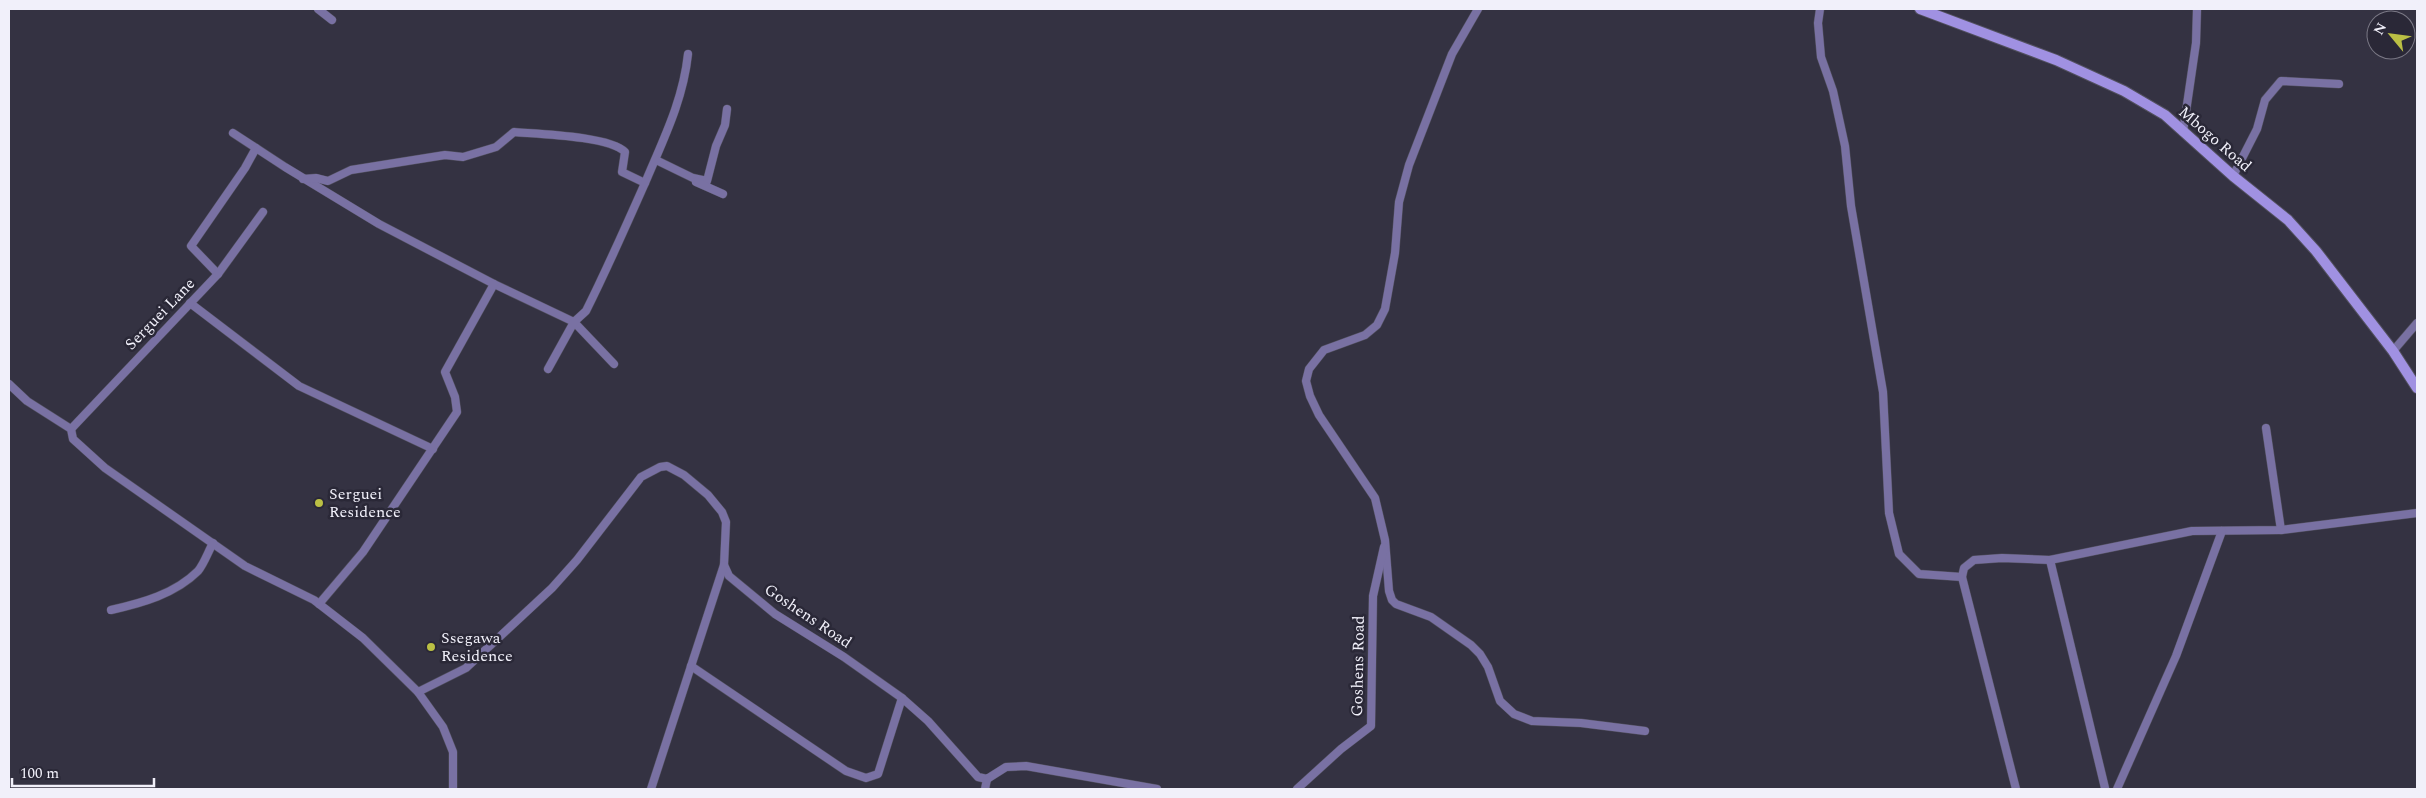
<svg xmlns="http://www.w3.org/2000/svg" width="2426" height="798" font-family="Spectral,serif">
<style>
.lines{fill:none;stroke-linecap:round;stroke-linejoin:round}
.minor-casing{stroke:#52505f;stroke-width:9}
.secondary-casing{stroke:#52505f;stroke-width:12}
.minor{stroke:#7971a3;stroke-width:8}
.secondary{stroke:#a091e2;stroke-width:10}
.poi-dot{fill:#bbc044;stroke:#2a2837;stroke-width:2}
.labels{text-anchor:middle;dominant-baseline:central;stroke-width:5;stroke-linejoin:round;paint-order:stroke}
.street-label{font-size:16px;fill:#f1f0fa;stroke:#2a2837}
.poi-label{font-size:16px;fill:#f1f0fa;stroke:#2a2837;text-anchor:start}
</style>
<rect width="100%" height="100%" fill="#343242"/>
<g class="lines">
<defs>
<g id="minor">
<path d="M 318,9 L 332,20"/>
<path d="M 1478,9 L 1452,54 L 1409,165 L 1399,202 L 1395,253 L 1385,309 L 1377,325 L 1365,335 L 1324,350 L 1309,369 L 1306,381 L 1310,396 L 1319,415 L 1375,498 L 1385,540 L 1389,591 L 1392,600 L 1396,604 L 1431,617 L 1471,645 L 1480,654 L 1488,667 L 1500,701 L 1514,714 L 1532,721 L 1581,723 L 1645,731"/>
<path d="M 1820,9 L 1818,23 L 1821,57 L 1833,91 L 1845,146 L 1851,206 L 1883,392 L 1889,513 L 1899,554 L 1919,574 L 1962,577"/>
<path d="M 2183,132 L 2196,43 L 2197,9"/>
<path d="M 233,133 L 285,167 L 379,224 L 494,284 L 574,322 L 614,364"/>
<path d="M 656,160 L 693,178 L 707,181 L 716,146 L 725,125 L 727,109"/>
<path d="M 2233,176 L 2257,129 L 2265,100 L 2281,81 L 2339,84"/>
<path d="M 303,179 L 316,178 L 328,181 L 351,170 L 445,155 L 463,157 L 496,147 L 514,132 C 538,134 610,136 625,152 L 622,172 L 645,183"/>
<path d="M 696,182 L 723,194"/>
<path d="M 218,274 L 191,246 L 245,168 L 256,148"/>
<path d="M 190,303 L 299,386 L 433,449"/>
<path d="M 2393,351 L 2417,323"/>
<path d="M 548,369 L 574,322 L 586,311 C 607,269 626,226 645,183 C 663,140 683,101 688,54"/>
<path d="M 9,384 L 27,401 L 71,429 L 73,439 L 105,468 L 245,566 L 314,600 L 363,638 L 418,692 L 443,727 L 453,752 L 453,789"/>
<path d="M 2266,428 L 2281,530"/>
<path d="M 71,429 L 218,274 L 263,212"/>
<path d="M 2050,560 L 2105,788"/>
<path d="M 319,604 L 363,552 L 457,412 L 455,397 L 445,372 L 494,284"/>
<path d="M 111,610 C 142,603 175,594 198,571 C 204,564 208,552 213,543"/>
<path d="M 691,666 L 846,771 L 866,778 L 878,774 L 902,698"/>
<path d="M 418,692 L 466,668 L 552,588 L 577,560 L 641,477 L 660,467 L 667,466 L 684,475 L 708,495 L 722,512 L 726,522 L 724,565 L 729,576 L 775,614 L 844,657 L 902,698 L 928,721 L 978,777 L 987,779 L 1006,767 L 1026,766 L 1157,789"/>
<path d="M 651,789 L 724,565"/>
<path d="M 985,789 L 987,779"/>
<path d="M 1297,789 L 1341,749 L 1371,726 L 1373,596 L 1384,547"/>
<path d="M 2016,789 L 1962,577 L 1964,568 L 1974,560 L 2002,558 L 2050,560 L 2192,531 L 2281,530 L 2417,513"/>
<path d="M 2117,789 L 2176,656 L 2222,531"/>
</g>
<path id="secondary" d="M 1920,9 L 2056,60 L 2124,91 L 2165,115 L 2233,176 L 2288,220 L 2316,251 L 2393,351 L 2417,388"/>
</defs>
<use href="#minor" class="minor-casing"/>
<use href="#secondary" class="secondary-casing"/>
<use href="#minor" class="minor"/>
<use href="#secondary" class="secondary"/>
</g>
<g class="poi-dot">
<circle cx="319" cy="503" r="5"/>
<circle cx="431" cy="647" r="5"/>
</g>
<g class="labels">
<g class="street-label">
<text transform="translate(2215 139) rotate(41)">Mbogo Road</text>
<text transform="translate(160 314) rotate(-46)">Serguei Lane</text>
<text transform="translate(808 616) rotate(34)">Goshens Road</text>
<text transform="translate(1358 666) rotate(-89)">Goshens Road</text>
</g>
<g class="poi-label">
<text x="329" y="494">Serguei<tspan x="329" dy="18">Residence</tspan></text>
<text x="441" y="638">Ssegawa<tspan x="441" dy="18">Residence</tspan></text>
</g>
</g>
<rect width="2426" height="798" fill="none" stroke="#f1f0fa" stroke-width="20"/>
<g transform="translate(2391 35) rotate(299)"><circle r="24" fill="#2a2837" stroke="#7a7885"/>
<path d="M0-4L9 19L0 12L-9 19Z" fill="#bbc044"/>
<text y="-8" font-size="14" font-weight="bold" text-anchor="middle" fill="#f1f0fa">N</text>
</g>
<path d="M12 778v8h142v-8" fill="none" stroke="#f1f0fa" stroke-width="2.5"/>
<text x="20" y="778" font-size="15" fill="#f1f0fa" stroke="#2a2837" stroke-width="4" paint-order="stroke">100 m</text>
</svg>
